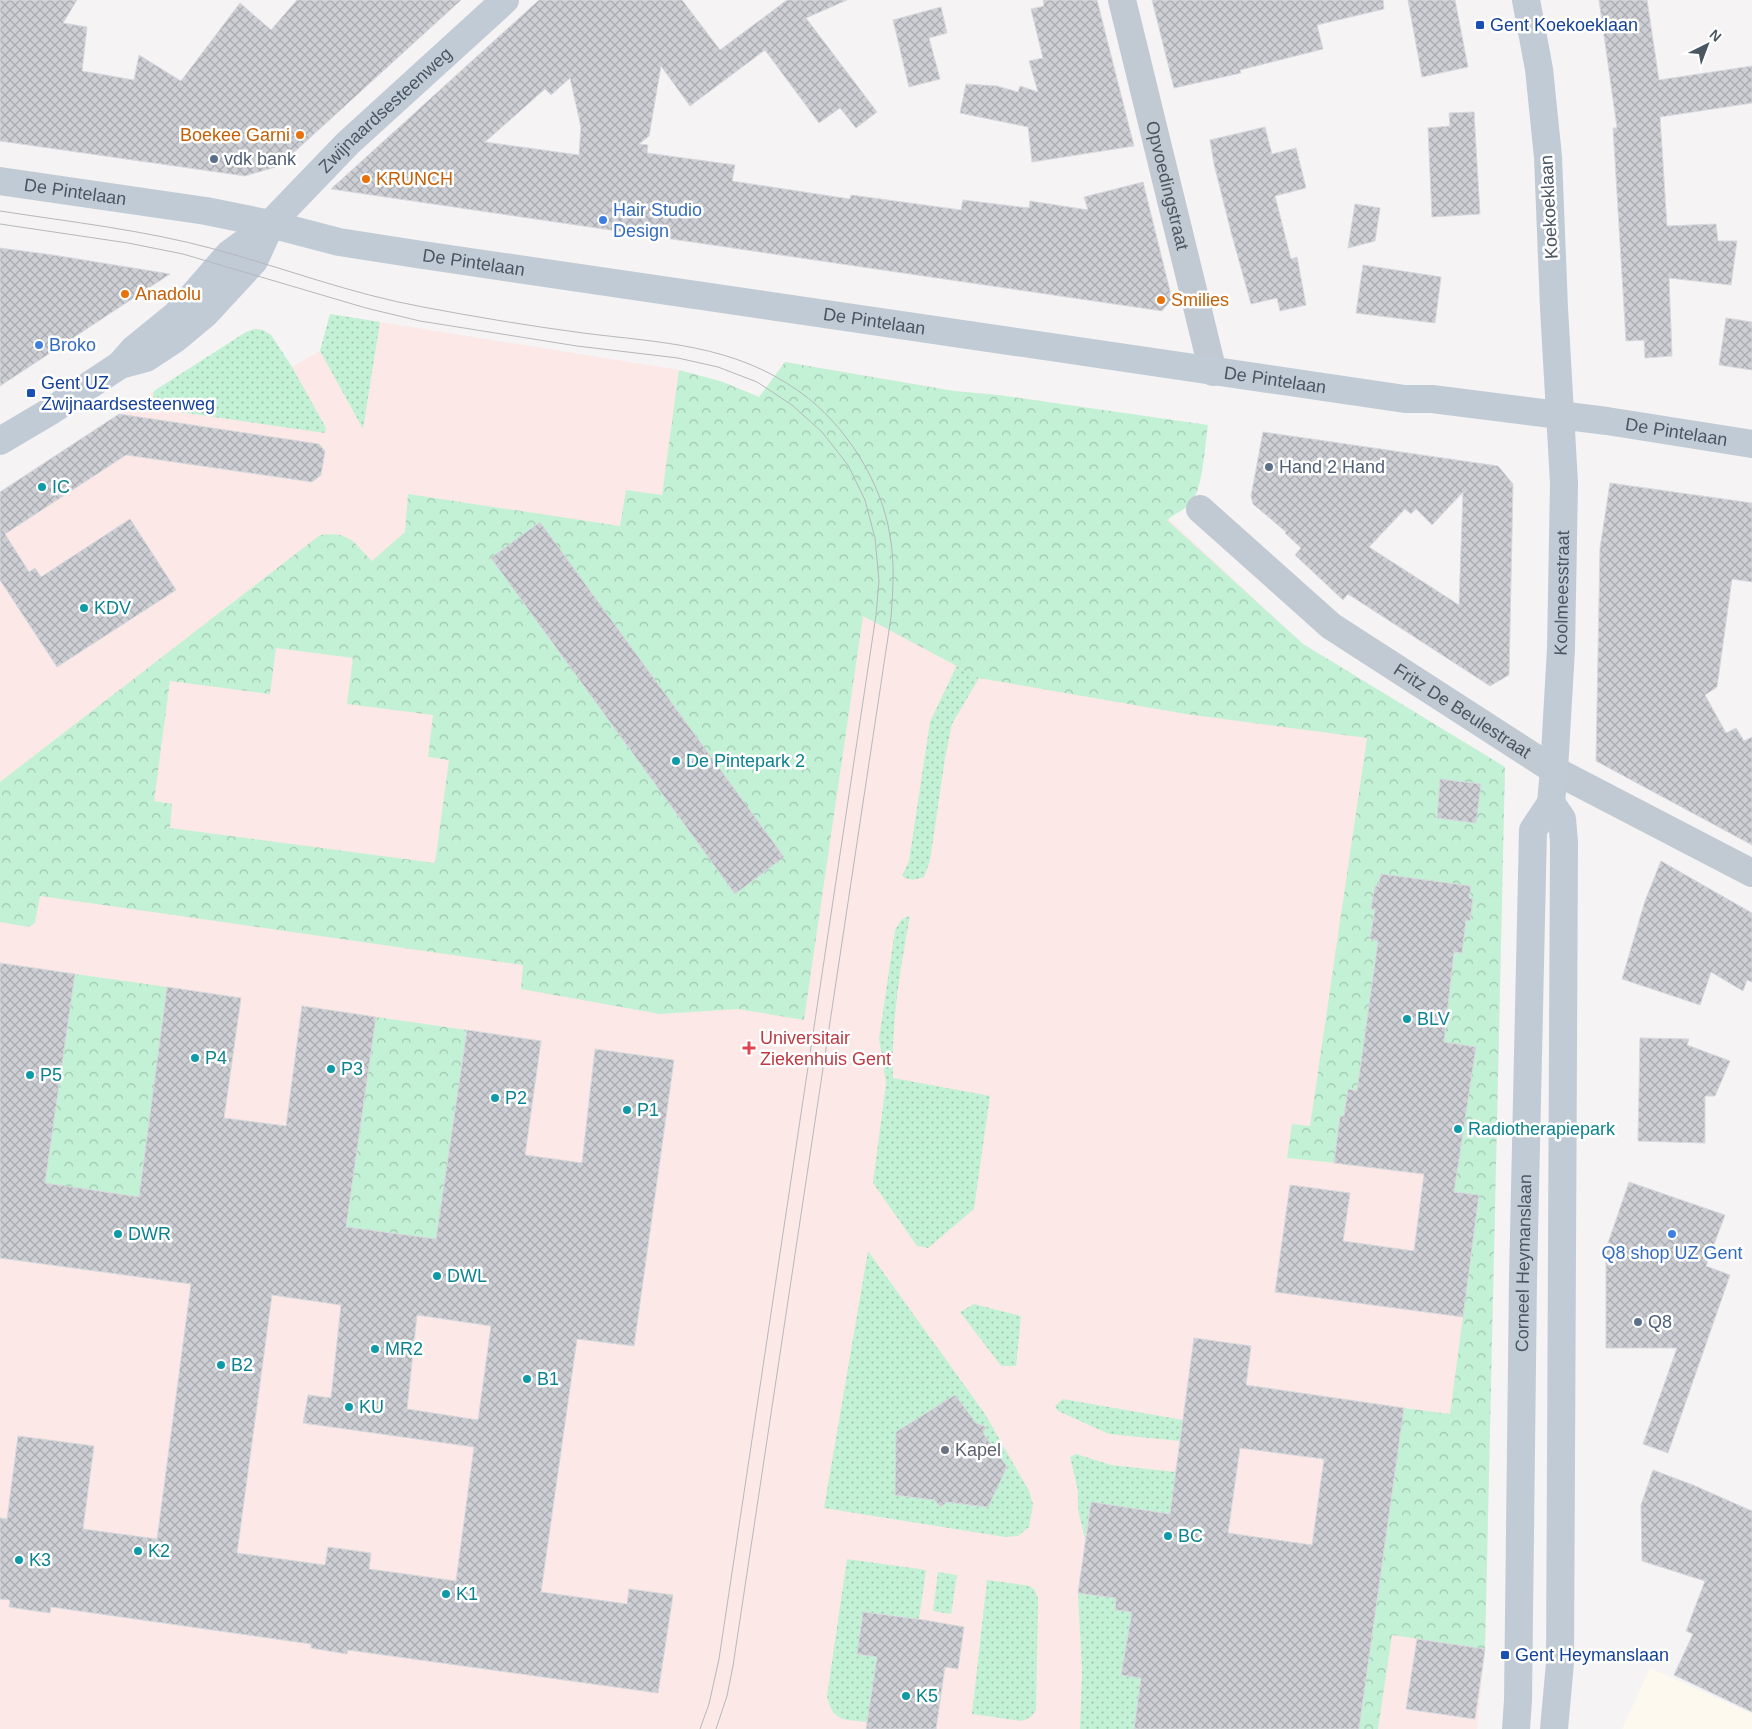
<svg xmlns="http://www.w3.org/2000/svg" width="1752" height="1729" font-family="Helvetica,sans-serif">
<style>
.commercial{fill:#fdf9ef}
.medical{fill:#fce8e6}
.grass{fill:url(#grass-dots)}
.park{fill:url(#park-crowns);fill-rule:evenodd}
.building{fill:url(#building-cross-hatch);stroke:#d7d9de;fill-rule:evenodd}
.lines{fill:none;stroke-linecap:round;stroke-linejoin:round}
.street{stroke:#c1cad2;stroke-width:28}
.secondary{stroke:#c1cbd6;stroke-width:28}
.tram{stroke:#b5b8bd;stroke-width:1}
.transit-dot{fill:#1a4fb4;stroke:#fff;stroke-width:2}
.food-dot{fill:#e8710a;stroke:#fff;stroke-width:2}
.service-dot{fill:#5c6f8a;stroke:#fff;stroke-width:2}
.shop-dot{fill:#3f7fe0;stroke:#fff;stroke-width:2}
.culture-dot{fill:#0f9aa8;stroke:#fff;stroke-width:2}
.health-dot{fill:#e0444e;stroke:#fff;stroke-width:2}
.worship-dot{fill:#6b7280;stroke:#fff;stroke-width:2}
.labels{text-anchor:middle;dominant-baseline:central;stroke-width:5;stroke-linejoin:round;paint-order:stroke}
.transit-label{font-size:18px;fill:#164399;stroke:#fff;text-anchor:start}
.street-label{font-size:18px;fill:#4a5661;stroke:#fff}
.food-label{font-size:18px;fill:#c56008;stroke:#fff;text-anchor:start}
.service-label{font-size:18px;fill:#4e5e75;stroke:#fff;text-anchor:start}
.shop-label{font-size:18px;fill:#366cbe;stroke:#fff;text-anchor:start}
.culture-label{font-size:18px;fill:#0d838f;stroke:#fff;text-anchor:start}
.health-label{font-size:18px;fill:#be3a42;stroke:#fff;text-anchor:start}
.worship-label{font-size:18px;fill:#5b616d;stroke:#fff;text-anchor:start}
</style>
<defs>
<pattern id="grass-dots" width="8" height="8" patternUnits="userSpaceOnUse" patternTransform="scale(1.25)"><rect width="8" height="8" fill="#c3f1d5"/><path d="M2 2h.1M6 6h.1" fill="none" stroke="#a0c6b0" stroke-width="1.8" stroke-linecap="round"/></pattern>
<pattern id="park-crowns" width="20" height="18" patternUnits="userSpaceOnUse" patternTransform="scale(1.25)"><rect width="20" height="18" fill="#c3f1d5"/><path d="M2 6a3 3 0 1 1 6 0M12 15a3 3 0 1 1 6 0" fill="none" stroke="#a0c6b0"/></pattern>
<pattern id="building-cross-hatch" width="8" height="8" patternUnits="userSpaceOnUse" patternTransform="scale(1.25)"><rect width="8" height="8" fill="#cdcfd5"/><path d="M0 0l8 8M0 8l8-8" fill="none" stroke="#a8abb0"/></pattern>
</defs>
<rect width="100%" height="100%" fill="#f5f3f3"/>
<path class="commercial" d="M 1650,1668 L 1752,1714 L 1752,1729 L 1622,1729 Z"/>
<path class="medical" d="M 330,314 L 679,370 L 723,382 L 759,397 L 785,362 L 954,391 L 998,395 L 1042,401 L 1303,644 L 1505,767 L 1485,1649 L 1477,1729 L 0,1729 L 0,492 L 246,332 L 255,329 L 263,330 L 271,335 L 292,367 L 320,351 Z"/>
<g class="grass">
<path d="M 330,314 L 380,322 L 363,429 L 320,351 Z"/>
<path d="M 255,329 L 263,330 L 271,335 L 292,367 L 326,428 L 325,433 L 151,408 L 154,391 L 246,332 Z"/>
<path d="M 957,665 L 979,678 L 952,724 L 945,758 L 930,861 L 924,877 C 915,880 909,881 902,876 L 909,861 L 930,722 Z"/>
<path d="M 910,916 C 900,970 891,1023 893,1078 L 990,1096 L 974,1209 L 928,1248 L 917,1246 L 873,1183 L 886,1083 L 879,1039 L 895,930 L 902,919 Z"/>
<path d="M 868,1251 L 985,1414 L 1029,1491 L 1033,1504 L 1029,1527 L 1018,1536 L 1005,1537 L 824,1508 Z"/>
<path d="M 974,1304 L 1021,1316 L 1016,1366 L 1001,1366 L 960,1312 Z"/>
<path d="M 1063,1399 L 1183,1420 L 1180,1441 L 1109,1434 L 1058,1411 L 1055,1406 Z"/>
<path d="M 1076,1454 L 1111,1465 L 1176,1472 L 1170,1514 L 1091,1502 L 1085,1539 L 1078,1510 L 1078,1491 L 1070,1457 Z"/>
<path d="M 847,1559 L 926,1570 L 919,1619 L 863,1612 L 857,1653 L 877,1657 L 867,1722 C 844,1719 833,1723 827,1696 Z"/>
<path d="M 938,1572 L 957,1575 L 951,1614 L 933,1611 Z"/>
<path d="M 987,1580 L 1030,1586 L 1034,1589 L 1038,1598 L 1036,1710 L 1031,1717 L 1022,1721 L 972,1714 Z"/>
<path d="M 1078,1593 L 1116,1598 L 1115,1610 L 1132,1612 L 1121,1674 L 1141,1678 L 1134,1729 L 1080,1729 L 1082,1670 Z"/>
</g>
<g class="park">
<path d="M 785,362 L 954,391 L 998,395 L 1208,425 C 1205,444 1203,488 1192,501 C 1186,510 1175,513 1167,520 L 1303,644 L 1505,767 L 1485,1649 L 1392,1635 L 1378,1729 L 1359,1729 L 1404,1408 L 1450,1414 L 1479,1196 L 1454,1192 L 1441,1184 L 1444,1042 L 1454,952 L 1462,953 L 1466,920 L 1470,920 L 1473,899 L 1469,898 L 1471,886 L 1381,874 L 1378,886 L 1375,886 L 1371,908 L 1375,909 L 1370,939 L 1378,941 L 1357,1091 L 1348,1089 L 1344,1116 L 1340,1116 L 1335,1154 L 1338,1155 L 1337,1163 L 1287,1158 L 1292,1124 L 1310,1126 L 1367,738 L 1186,714 L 979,678 L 863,616 L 804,1020 L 738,1009 L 660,1014 L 521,989 L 523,965 L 40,896 L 35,923 L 28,927 L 0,922 L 0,782 L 320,535 C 350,531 353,542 372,561 L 405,532 L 408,494 L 620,526 L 626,490 L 662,495 L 679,370 L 723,382 L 759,397 ZM 276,648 L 353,658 L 347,704 L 433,715 L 428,757 L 449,760 L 435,863 L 170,828 L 172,804 L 154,801 L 170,681 L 270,694 Z"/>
<path d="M 75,974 L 167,987 L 139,1197 L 45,1183 Z"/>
<path d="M 376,1017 L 467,1030 L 436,1239 L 346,1227 Z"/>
</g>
<g class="building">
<path d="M 0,0 L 77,0 L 63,23 L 87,27 L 82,71 L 134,80 L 139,55 L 181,81 L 240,3 L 271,30 L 297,0 L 461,0 L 279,166 L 245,176 L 0,141 Z"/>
<path d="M 539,0 L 682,0 L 720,50 L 787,0 L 847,0 L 806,18 L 877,112 L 856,128 L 840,108 L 819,123 L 765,50 L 690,106 L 661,66 L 649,136 L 639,144 L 648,145 L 647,153 L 735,165 L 732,181 L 850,199 L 851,195 L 961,210 L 963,200 L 1029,208 L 1030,201 L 1088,210 L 1084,197 L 1143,182 L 1172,299 L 1162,311 L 331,189 ZM 570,78 L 581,127 L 579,155 L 485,142 L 545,89 L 551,95 Z"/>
<path d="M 1043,0 L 1097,0 L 1134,146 L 1032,162 L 1028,127 L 960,113 L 966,84 L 997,86 L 1018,92 L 1020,86 L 1038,92 L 1029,61 L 1043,58 L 1031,9 L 1044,6 Z"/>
<path d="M 1152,0 L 1383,0 L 1384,9 L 1317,25 L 1323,49 L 1240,70 L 1241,73 L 1174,88 Z"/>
<path d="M 1408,0 L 1455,0 L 1468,67 L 1422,77 Z"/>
<path d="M 1599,0 L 1647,0 L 1659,80 L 1752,66 L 1752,103 L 1660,117 L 1667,226 L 1716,224 L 1718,241 L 1737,241 L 1731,285 L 1669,278 L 1672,356 L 1645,358 L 1644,340 L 1626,341 L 1613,128 L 1617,128 Z"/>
<path d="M 941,7 L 947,33 L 929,38 L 940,79 L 909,87 L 893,20 Z"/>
<path d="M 1474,112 L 1480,214 L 1432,217 L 1428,128 L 1450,126 L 1449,113 Z"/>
<path d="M 1265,127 L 1272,154 L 1296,148 L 1306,188 L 1275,196 L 1291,259 L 1297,257 L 1306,305 L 1280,311 L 1277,298 L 1251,304 L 1231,232 L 1214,164 L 1210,140 Z"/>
<path d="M 1355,204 L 1380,208 L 1375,241 L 1348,248 Z"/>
<path d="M 0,248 L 53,255 L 170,274 L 0,386 Z"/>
<path d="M 1363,265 L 1441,277 L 1435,323 L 1356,313 Z"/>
<path d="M 1726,318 L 1752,322 L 1752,370 L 1719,365 Z"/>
<path d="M 119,414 L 319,444 L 325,451 L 321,475 L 312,482 L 126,455 L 5,534 L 29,572 L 35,568 L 41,577 L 130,519 L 176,590 L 57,667 L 0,580 L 0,492 Z"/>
<path d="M 1263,432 L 1498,466 L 1513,484 L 1509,675 L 1490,686 L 1348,594 L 1343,600 L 1295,555 L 1301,548 L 1285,533 L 1286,532 L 1253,504 L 1251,496 ZM 1463,492 L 1459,605 L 1369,547 L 1405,509 L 1411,514 L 1416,509 L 1432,525 Z"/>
<path d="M 1610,483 L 1752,503 L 1752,582 L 1732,579 L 1717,687 L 1705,695 L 1726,733 L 1736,728 L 1744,741 L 1752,737 L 1752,845 L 1596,761 L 1600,548 Z"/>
<path d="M 540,522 L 784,857 L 735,894 L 491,558 Z"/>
<path d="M 1440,779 L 1481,784 L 1476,823 L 1437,818 Z"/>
<path d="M 1661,861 L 1752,913 L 1752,982 L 1747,980 L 1743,991 L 1711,972 L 1700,1005 L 1622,979 L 1645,901 Z"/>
<path d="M 1381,874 L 1471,886 L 1469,898 L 1473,899 L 1470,921 L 1466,920 L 1462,953 L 1454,952 L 1444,1042 L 1476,1047 L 1454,1192 L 1479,1195 L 1463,1317 L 1275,1292 L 1290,1185 L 1350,1193 L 1343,1241 L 1414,1251 L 1424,1174 L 1334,1163 L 1340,1116 L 1344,1116 L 1348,1089 L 1357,1091 L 1378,941 L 1370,939 L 1375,909 L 1371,909 L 1375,886 L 1378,886 Z"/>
<path d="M 0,963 L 75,974 L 45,1183 L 139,1197 L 167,987 L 241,998 L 224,1118 L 286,1126 L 302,1006 L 376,1017 L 346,1227 L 436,1239 L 467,1030 L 541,1041 L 525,1155 L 582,1163 L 595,1049 L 674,1060 L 634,1346 L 577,1339 L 541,1592 L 627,1604 L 629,1589 L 673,1595 L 658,1693 L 348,1650 L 347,1654 L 311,1648 L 311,1644 L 51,1607 L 50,1613 L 29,1610 L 9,1607 L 10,1600 L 0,1599 L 0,1518 L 7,1519 L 18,1436 L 94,1446 L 83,1529 L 157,1539 L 191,1284 L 0,1258 ZM 272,1295 L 341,1305 L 331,1398 L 308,1395 L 303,1423 L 474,1447 L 456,1581 L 369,1569 L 371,1553 L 328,1547 L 325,1565 L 237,1553 ZM 417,1315 L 491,1326 L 478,1420 L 407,1409 Z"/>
<path d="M 1640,1038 L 1689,1039 L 1687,1045 L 1730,1061 L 1715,1096 L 1705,1096 L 1705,1143 L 1638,1141 Z"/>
<path d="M 1629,1182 L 1725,1215 L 1706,1266 L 1730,1275 L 1668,1453 L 1643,1444 L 1677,1348 L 1606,1348 L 1606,1249 Z"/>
<path d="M 1194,1338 L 1251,1346 L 1246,1385 L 1404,1408 L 1359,1729 L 1134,1729 L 1141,1678 L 1121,1675 L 1132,1612 L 1115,1610 L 1116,1598 L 1078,1593 L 1091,1502 L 1170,1514 ZM 1240,1448 L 1324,1459 L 1312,1545 L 1228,1533 Z"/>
<path d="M 955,1395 L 976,1423 L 986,1427 L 983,1433 L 1007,1467 L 988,1507 L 947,1502 L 941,1507 L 934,1500 L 895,1495 L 896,1432 Z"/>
<path d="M 1653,1470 L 1693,1485 L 1752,1511 L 1752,1712 L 1674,1675 L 1693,1634 L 1686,1631 L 1705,1581 L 1642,1561 L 1641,1505 Z"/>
<path d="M 863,1612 L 924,1620 L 964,1627 L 958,1669 L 945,1667 L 936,1729 L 866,1729 L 877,1657 L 857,1654 Z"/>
<path d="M 1417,1639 L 1485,1649 L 1475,1719 L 1406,1709 Z"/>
</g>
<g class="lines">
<g class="street">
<path id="s1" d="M 1122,0 L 1213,372"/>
<path id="s2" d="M 1200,509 L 1331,626 L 1554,770 L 1752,873"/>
</g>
<g class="secondary">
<path id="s3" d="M 0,181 L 206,211 L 270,224 L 339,242 L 416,254 L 1405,399 L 1432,399 L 1607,421 L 1752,444"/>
<path id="s4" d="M 120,365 L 134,349 L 177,314 L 229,254 L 270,224 L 348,143 L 505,0"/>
<path d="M 0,441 L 49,412 L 120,365 L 146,358 L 175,339 L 205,314 L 254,261 L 270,226"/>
<path d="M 1551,803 L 1562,819 L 1564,842 L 1560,1663 L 1554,1729"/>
<path id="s5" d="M 1516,1729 L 1518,1701 L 1523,1279 L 1533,830 L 1551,803 L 1554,770 L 1561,649 L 1564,483 L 1554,308 L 1548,157 L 1539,69 L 1526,0"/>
</g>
<g class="tram">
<path d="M 0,211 C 71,222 144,230 214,249 C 284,268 351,294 423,307 C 476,317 530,326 583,333 C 662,343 733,344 800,392 C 845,424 882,482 890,536 C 895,563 893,590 891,617 L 733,1666 L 727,1696 L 716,1729"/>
<path d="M 0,224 L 128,243 L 183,254 L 366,308 L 420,321 L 577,346 L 678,358 L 718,367 L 757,382 L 792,405 L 822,432 L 848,465 L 865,500 L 875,538 L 879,581 L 876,615 L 719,1659 L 709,1704 L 700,1729"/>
</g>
</g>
<g class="transit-dot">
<rect x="1475" y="20" width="10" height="10" rx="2.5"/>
<rect x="26" y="388" width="10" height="10" rx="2.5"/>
<rect x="1500" y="1650" width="10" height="10" rx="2.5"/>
</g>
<g class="food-dot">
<circle cx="300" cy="135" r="5"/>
<circle cx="366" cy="179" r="5"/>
<circle cx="125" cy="294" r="5"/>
<circle cx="1161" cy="300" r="5"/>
</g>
<g class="service-dot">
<circle cx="214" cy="159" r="5"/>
<circle cx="1269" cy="467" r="5"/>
<circle cx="1638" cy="1322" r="5"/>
</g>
<g class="shop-dot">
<circle cx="603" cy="220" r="5"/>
<circle cx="39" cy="345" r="5"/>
<circle cx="1672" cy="1234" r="5"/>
</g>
<g class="culture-dot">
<circle cx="42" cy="487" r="5"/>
<circle cx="84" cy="608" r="5"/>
<circle cx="676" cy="761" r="5"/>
<circle cx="1407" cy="1019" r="5"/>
<circle cx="195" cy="1058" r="5"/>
<circle cx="331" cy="1069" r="5"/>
<circle cx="30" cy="1075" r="5"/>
<circle cx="495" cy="1098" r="5"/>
<circle cx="627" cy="1110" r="5"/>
<circle cx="1458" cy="1129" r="5"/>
<circle cx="118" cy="1234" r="5"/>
<circle cx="437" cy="1276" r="5"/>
<circle cx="375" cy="1349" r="5"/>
<circle cx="221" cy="1365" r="5"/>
<circle cx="527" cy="1379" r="5"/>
<circle cx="349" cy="1407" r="5"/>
<circle cx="1168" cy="1536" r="5"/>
<circle cx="138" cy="1551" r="5"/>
<circle cx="19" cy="1560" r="5"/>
<circle cx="446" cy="1594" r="5"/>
<circle cx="906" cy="1696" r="5"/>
</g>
<path class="health-dot" d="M746.5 1040.5h5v5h5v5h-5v5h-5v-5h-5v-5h5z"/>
<circle class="worship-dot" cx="945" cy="1450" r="5"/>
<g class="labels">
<g class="transit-label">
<text x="1490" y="25">Gent Koekoeklaan</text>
<text x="41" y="383">Gent UZ<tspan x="41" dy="21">Zwijnaardsesteenweg</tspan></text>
<text x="1515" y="1655">Gent Heymanslaan</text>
</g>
<g class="street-label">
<text stroke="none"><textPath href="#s4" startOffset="369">Zwijnaardsesteenweg</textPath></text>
<text stroke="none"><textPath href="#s1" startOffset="191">Opvoedingstraat</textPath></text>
<text stroke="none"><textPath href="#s3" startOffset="76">De Pintelaan</textPath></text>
<text transform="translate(1549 207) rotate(-93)">Koekoeklaan</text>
<text stroke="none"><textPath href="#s3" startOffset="481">De Pintelaan</textPath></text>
<text stroke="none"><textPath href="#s3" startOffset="886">De Pintelaan</textPath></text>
<text stroke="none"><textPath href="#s3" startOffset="1291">De Pintelaan</textPath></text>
<text stroke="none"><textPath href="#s3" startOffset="1696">De Pintelaan</textPath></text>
<text stroke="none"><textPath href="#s5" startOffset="1142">Koolmeesstraat</textPath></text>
<text stroke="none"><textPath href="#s2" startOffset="332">Fritz De Beulestraat</textPath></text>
<text stroke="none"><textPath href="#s5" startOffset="466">Corneel Heymanslaan</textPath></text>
</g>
<g class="food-label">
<text x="290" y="135" text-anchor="end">Boekee Garni</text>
<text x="376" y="179">KRUNCH</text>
<text x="135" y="294">Anadolu</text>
<text x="1171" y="300">Smilies</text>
</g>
<g class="service-label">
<text x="224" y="159">vdk bank</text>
<text x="1279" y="467">Hand 2 Hand</text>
<text x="1648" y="1322">Q8</text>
</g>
<g class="shop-label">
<text x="613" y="210">Hair Studio<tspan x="613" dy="21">Design</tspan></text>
<text x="49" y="345">Broko</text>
<text x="1672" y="1253" text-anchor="middle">Q8 shop UZ Gent</text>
</g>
<g class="culture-label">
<text x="52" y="487">IC</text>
<text x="94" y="608">KDV</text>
<text x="686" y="761">De Pintepark 2</text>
<text x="1417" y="1019">BLV</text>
<text x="205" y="1058">P4</text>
<text x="341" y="1069">P3</text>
<text x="40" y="1075">P5</text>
<text x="505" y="1098">P2</text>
<text x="637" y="1110">P1</text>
<text x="1468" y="1129">Radiotherapiepark</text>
<text x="128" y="1234">DWR</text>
<text x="447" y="1276">DWL</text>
<text x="385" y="1349">MR2</text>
<text x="231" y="1365">B2</text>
<text x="537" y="1379">B1</text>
<text x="359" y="1407">KU</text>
<text x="1178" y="1536">BC</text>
<text x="148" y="1551">K2</text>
<text x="29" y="1560">K3</text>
<text x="456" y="1594">K1</text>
<text x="916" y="1696">K5</text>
</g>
<g class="health-label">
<text x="760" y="1038">Universitair<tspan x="760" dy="21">Ziekenhuis Gent</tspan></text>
</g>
<g class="worship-label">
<text x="955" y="1450">Kapel</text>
</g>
</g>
<g transform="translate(1707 45) rotate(42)" stroke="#ffffff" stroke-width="4" paint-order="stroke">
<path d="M0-4L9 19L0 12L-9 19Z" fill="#4a5661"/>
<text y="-8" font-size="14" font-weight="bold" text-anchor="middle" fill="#4a5661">N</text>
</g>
</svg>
